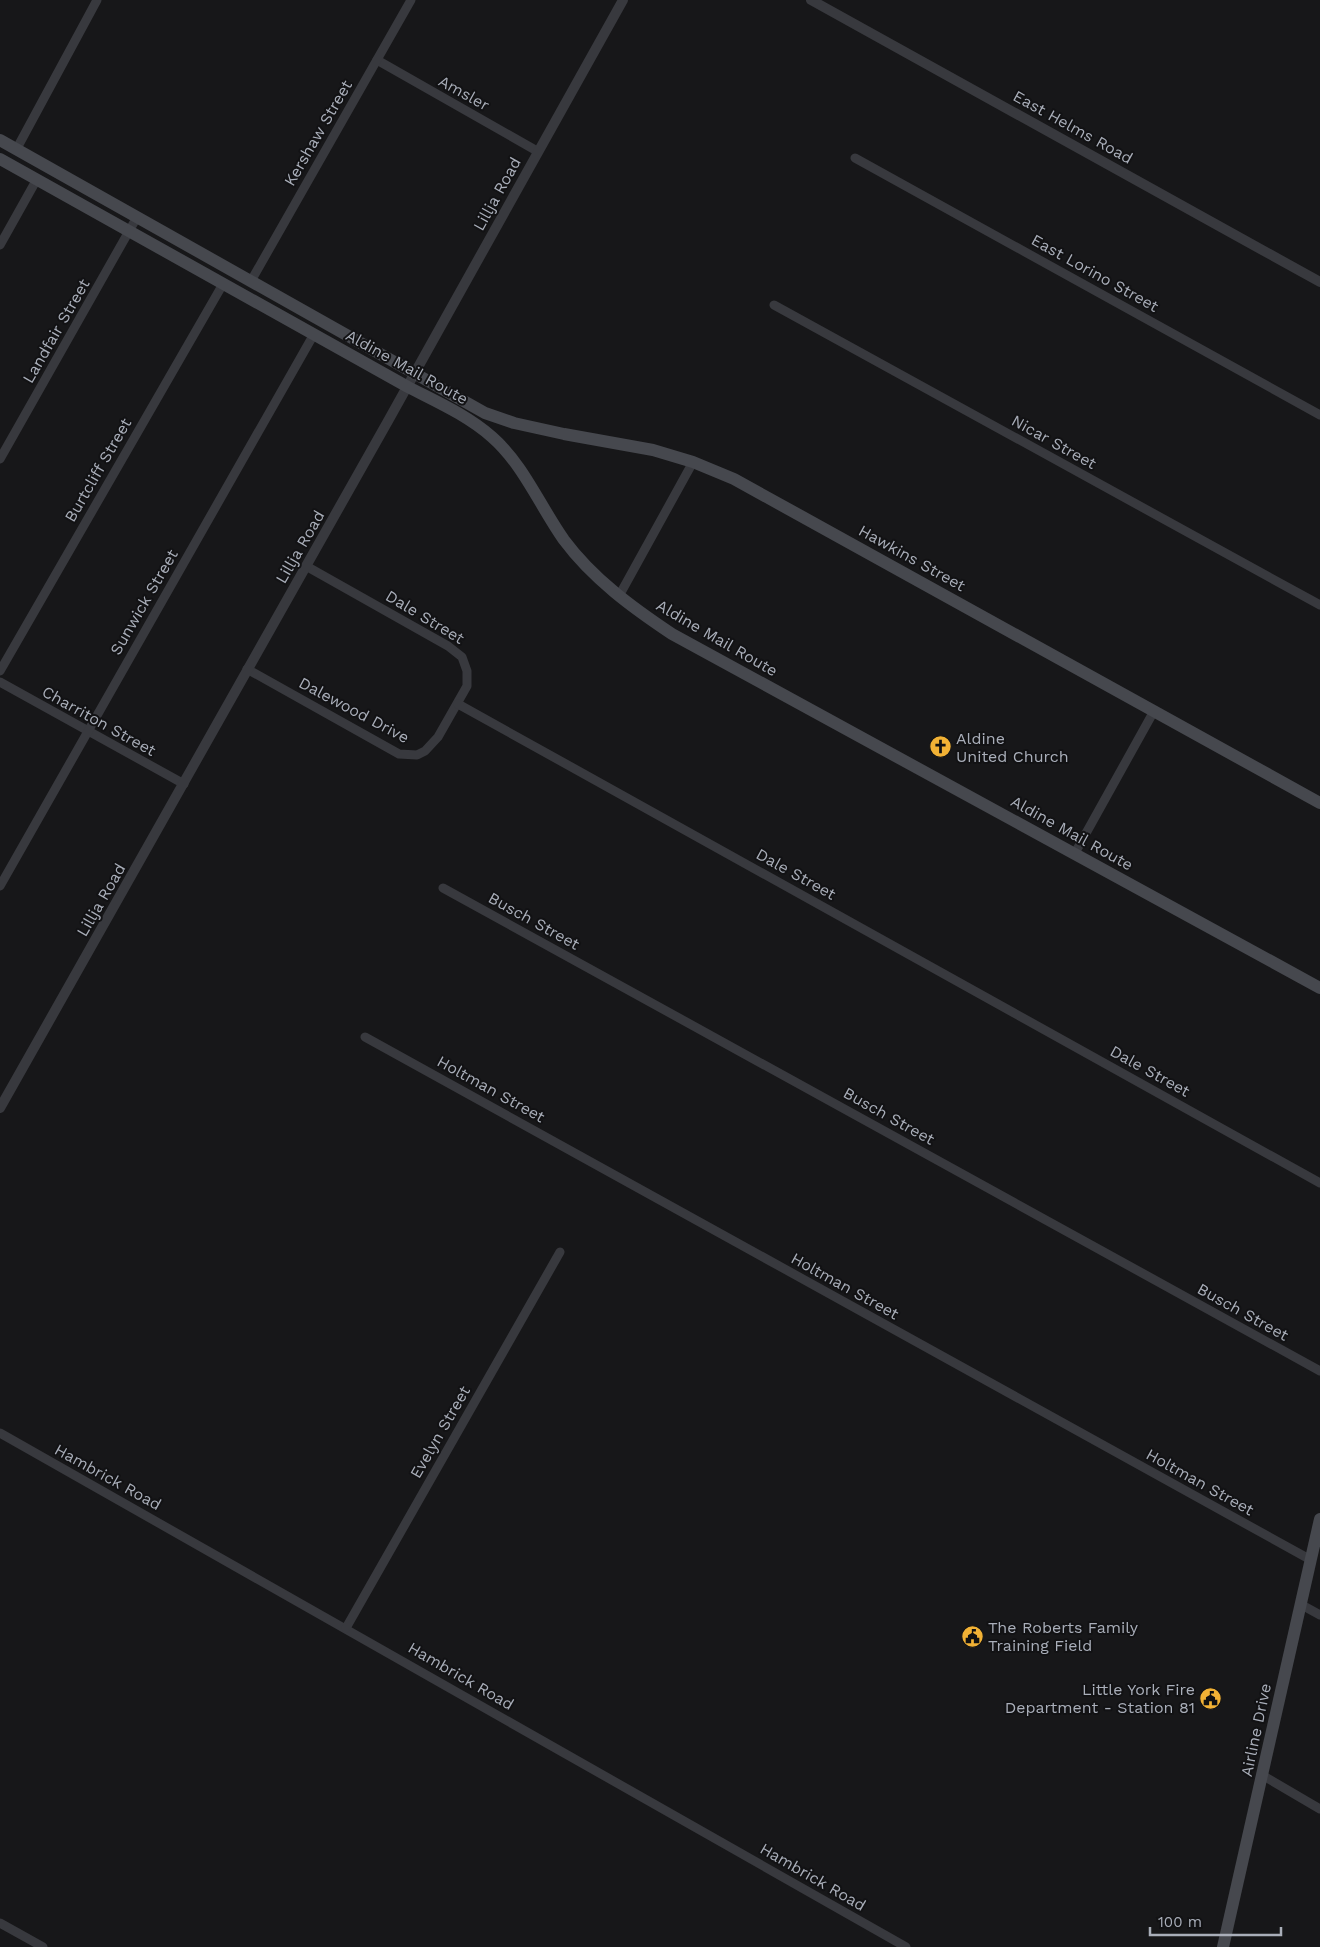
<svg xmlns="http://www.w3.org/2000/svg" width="1320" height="1947" font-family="'Work Sans',sans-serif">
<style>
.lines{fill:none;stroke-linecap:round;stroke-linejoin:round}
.minor{stroke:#38393e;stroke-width:9}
.tertiary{stroke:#38393e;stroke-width:10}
.secondary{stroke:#46484e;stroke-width:12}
.labels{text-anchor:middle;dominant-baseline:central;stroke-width:4;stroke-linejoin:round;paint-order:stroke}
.street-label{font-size:16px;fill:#a9aeb9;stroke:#121214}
.poi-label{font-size:16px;fill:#a9aeb9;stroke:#121214;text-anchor:start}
</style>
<rect width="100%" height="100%" fill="#171719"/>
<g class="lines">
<g class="minor">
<path d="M 377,60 L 537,151"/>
<path d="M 16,150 L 97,0"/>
<path d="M 855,158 L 1320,415"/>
<path d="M 0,245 L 37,179"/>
<path d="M 251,281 L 411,0"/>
<path d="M 774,305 L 1320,605"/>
<path d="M 0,459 L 137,217"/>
<path d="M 619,596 L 693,462"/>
<path d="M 247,669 L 399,754 L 417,755 L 425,751 L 438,737 L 467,686 L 467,671 L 462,657 L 448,646 L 306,566"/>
<path d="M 0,671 L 223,284"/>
<path d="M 0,682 L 184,784"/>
<path d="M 458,704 L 1320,1183"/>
<path d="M 1075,853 L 1154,711"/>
<path d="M 0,886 L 314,334"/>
<path d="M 443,888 L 1320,1371"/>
<path d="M 365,1037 L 1311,1560"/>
<path d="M 0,1433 L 906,1947"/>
<path d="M 1300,1604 L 1320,1615"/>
<path d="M 346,1628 L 560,1252"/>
<path d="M 1262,1775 L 1320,1809"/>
<path d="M 0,1923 L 43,1947"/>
</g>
<g class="tertiary">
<path d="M 811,0 L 1320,282"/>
<path d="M 0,1108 L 388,421 L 623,0"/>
</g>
<g class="secondary">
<path d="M 0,140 L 485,413 L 514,423 L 564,434 L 653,450 L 693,462 L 734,479 L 1320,803"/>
<path d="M 0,159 L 408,387 C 437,402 467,415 492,437 C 523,464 540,506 564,540 C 593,579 633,608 672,634 L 1320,988"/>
<path d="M 1223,1947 L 1320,1519"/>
</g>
</g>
<defs>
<symbol id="church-disc" viewBox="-11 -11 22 22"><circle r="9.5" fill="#f2b235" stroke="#121214"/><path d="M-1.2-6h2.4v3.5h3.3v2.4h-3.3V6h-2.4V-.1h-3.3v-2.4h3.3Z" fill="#111"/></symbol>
<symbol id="civic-disc" viewBox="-11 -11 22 22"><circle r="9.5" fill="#f2b235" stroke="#121214"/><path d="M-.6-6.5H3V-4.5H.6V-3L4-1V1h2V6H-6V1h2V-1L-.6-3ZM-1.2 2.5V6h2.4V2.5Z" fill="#111"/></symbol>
</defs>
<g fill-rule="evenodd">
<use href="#church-disc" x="928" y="734" width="25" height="25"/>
<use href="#civic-disc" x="960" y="1624" width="25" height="25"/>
<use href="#civic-disc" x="1198" y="1686" width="25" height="25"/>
</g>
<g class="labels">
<g class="street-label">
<text transform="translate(464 93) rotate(29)">Amsler</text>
<text transform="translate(1073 127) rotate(29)">East Helms Road</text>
<text transform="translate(318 133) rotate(-60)">Kershaw Street</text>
<text transform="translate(497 194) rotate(-61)">Lillja Road</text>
<text transform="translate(1095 273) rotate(29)">East Lorino Street</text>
<text transform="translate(56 331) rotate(-60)">Landfair Street</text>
<text transform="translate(407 367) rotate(29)">Aldine Mail Route</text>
<text transform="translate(1054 442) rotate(29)">Nicar Street</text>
<text transform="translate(98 470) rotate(-60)">Burtcliff Street</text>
<text transform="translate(300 547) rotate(-60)">Lillja Road</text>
<text transform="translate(912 558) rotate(29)">Hawkins Street</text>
<text transform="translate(144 602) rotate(-60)">Sunwick Street</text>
<text transform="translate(425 617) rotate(31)">Dale Street</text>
<text transform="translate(717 638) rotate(30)">Aldine Mail Route</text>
<text transform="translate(354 710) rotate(28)">Dalewood Drive</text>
<text transform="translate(99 721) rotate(29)">Charriton Street</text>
<text transform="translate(1072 833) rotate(29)">Aldine Mail Route</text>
<text transform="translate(796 874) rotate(29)">Dale Street</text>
<text transform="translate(101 900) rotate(-60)">Lillja Road</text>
<text transform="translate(534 921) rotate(29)">Busch Street</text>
<text transform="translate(1150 1071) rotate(29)">Dale Street</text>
<text transform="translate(491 1089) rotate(29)">Holtman Street</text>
<text transform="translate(889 1116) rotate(29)">Busch Street</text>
<text transform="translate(845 1286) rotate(29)">Holtman Street</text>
<text transform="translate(1243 1312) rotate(29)">Busch Street</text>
<text transform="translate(440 1432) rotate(-60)">Evelyn Street</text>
<text transform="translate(108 1477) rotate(29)">Hambrick Road</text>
<text transform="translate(1200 1482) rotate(29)">Holtman Street</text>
<text transform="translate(461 1676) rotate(30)">Hambrick Road</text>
<text transform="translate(1256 1730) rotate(-78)">Airline Drive</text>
<text transform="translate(813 1877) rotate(30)">Hambrick Road</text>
</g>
<g class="poi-label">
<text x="956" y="738">Aldine<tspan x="956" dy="18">United Church</tspan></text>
<text x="988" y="1627">The Roberts Family<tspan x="988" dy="18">Training Field</tspan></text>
<text x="1195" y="1689" text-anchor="end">Little York Fire<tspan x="1195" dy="18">Department - Station 81</tspan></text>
</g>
</g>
<path d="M1150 1927v8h131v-8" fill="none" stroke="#a9aeb9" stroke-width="2.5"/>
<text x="1158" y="1927" font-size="15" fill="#a9aeb9" stroke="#121214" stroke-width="4" paint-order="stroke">100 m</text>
</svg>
